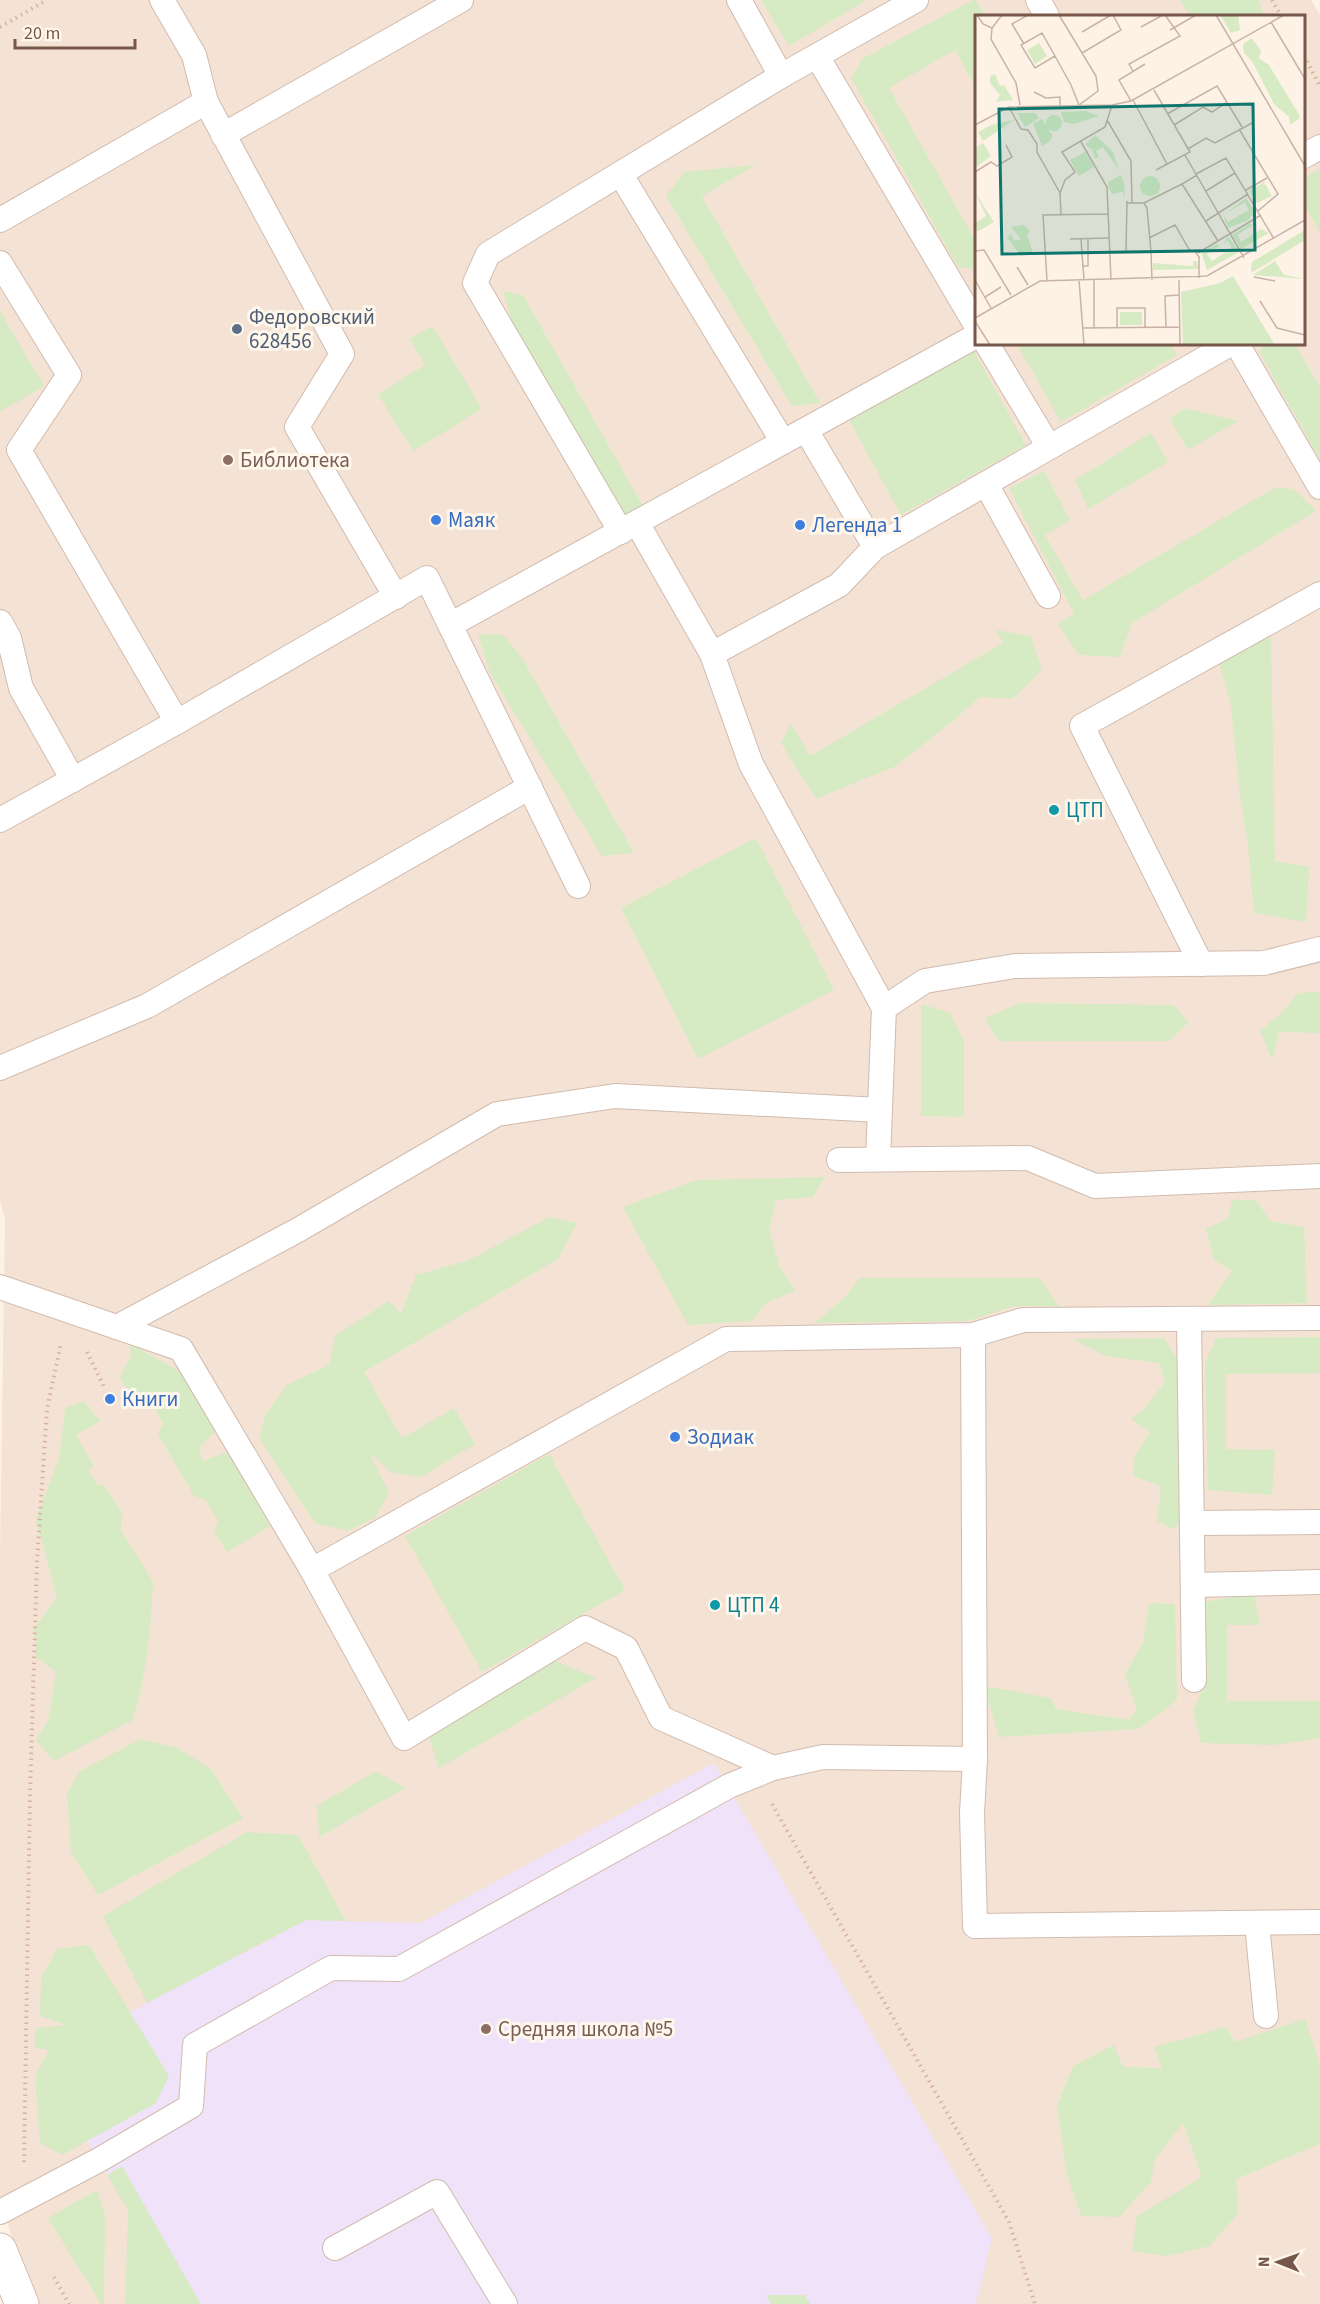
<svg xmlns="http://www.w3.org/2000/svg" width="1320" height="2304" font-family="'Source Sans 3',sans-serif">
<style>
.residential{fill:#f4e3d4;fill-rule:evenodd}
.education{fill:#efe2f9}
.green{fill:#d6ebc3}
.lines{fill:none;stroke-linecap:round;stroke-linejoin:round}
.service-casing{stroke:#d1bbae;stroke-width:26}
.minor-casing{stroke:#d1bbae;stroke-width:35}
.path{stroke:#d8b19f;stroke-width:4;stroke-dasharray:1.5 4.5;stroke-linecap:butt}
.service{stroke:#fff;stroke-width:24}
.minor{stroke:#fff;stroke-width:33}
.service-dot{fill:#5c6f8a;stroke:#fff6ec;stroke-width:2}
.education-dot{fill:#8d6e63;stroke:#fff6ec;stroke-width:2}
.shop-dot{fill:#3f7fe0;stroke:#fff6ec;stroke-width:2}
.culture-dot{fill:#0f9aa8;stroke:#fff6ec;stroke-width:2}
.labels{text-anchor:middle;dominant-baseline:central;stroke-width:6;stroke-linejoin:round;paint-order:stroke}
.service-label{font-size:21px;fill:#4e5e75;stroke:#fff6ec;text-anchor:start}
.education-label{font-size:21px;fill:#785e54;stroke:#fff6ec;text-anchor:start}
.shop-label{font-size:21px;fill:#366cbe;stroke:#fff6ec;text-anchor:start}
.culture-label{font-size:21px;fill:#0d838f;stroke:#fff6ec;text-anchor:start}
.inset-road{fill:none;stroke:#c7b4a7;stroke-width:1.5}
.view{fill:#0f766e;fill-opacity:0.15;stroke:#0f766e;stroke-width:3}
.inset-edge{fill:none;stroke:#76574a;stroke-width:3}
</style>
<rect width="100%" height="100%" fill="#fdf2e5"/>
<path class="residential" d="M 0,0 L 1311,0 L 1320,15 L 1320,2304 L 38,2304 L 27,2285 L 0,2200 L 0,1557 L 5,1219 L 0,1201 ZM 976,16 L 1304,16 L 1304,344 L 976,344 Z"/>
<path class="education" d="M 714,1763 L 992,2238 L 976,2304 L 182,2304 L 99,2160 L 49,2079 L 63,2050 L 147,2003 L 306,1920 L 420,1923 Z"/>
<g class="green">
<path d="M 761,0 L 867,0 L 789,46 Z"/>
<path d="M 973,0 L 976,0 L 986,16 L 976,16 L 976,88 L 955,50 L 889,88 L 976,242 L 976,269 L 958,267 L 851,78 L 862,59 Z"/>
<path d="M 1180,0 L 1259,0 L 1264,16 L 1190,16 Z"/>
<path d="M 756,165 L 702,196 L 820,403 L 792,406 L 666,196 L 684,172 Z"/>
<path d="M 1320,168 L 1320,233 L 1306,208 L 1304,208 L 1304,178 Z"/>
<path d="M 503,291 L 523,295 L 644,508 L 625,516 L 513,327 Z"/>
<path d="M 0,311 L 44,386 L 0,412 Z"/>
<path d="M 432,326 L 482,409 L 413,451 L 378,394 L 425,365 L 410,339 Z"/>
<path d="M 1017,344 L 1170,344 L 1177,355 L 1061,422 Z"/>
<path d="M 1265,344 L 1295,344 L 1320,387 L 1320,460 L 1259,351 Z"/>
<path d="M 974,351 L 1026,445 L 901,515 L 849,420 Z"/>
<path d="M 1184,408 L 1238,421 L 1188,450 L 1170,419 Z"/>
<path d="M 1151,433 L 1168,462 L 1088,509 L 1075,480 Z"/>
<path d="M 1044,471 L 1070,520 L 1045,535 L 1083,600 L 1276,487 L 1294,489 L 1316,511 L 1132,623 L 1120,657 L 1079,655 L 1058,624 L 1074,614 L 1009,488 Z"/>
<path d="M 996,630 L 1031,636 L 1042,670 L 1012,699 L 980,697 L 954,720 L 896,766 L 816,799 L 781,743 L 791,724 L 810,756 L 1003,643 Z"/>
<path d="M 478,634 L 503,635 L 522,658 L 634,853 L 602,856 L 490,673 Z"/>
<path d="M 1271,635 L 1275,861 L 1309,867 L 1306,922 L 1254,913 L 1248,847 L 1239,787 L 1231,705 L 1219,662 Z"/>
<path d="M 756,838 L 834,990 L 698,1059 L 621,908 Z"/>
<path d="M 1320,992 L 1320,1033 L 1279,1032 L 1272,1060 L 1260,1031 L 1285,1010 L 1298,993 Z"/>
<path d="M 1020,1003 L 1173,1005 L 1189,1022 L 1169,1041 L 998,1041 L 985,1018 Z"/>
<path d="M 921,1004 L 950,1013 L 964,1041 L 964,1117 L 921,1116 Z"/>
<path d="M 825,1177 L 813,1197 L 776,1200 L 769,1230 L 780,1267 L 795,1291 L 767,1302 L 751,1321 L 688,1325 L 623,1207 L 696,1180 Z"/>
<path d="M 1232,1200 L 1256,1200 L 1270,1221 L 1304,1227 L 1307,1303 L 1208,1305 L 1232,1271 L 1214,1260 L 1206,1229 L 1228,1218 Z"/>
<path d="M 549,1217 L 577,1223 L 558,1259 L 364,1372 L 402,1438 L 454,1408 L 475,1444 L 421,1477 L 391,1472 L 370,1453 L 389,1493 L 375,1518 L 348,1531 L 315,1523 L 259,1438 L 265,1415 L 287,1385 L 329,1365 L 335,1336 L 389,1301 L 401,1314 L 416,1275 L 469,1260 Z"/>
<path d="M 860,1278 L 1040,1278 L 1059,1306 L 1015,1306 L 967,1321 L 815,1323 L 846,1296 Z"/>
<path d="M 1320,1337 L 1320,1373 L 1226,1374 L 1226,1449 L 1275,1450 L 1272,1495 L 1208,1490 L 1205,1363 L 1216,1338 Z"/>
<path d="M 1164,1338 L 1181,1364 L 1180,1523 L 1173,1529 L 1157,1521 L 1161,1487 L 1134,1476 L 1134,1458 L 1150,1432 L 1131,1419 L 1144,1409 L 1165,1382 L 1159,1363 L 1106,1356 L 1072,1339 Z"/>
<path d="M 130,1344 L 183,1373 L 217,1429 L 199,1448 L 203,1461 L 228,1452 L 270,1526 L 227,1552 L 214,1531 L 218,1521 L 206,1500 L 194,1496 L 158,1434 L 163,1423 L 147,1395 L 134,1402 L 120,1378 L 131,1355 Z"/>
<path d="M 83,1401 L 101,1421 L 76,1435 L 94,1466 L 88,1470 L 97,1485 L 104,1485 L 122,1512 L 121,1530 L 153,1582 L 150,1632 L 142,1686 L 133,1720 L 54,1761 L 36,1740 L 49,1718 L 56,1672 L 36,1657 L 34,1628 L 57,1598 L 36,1520 L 59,1458 L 65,1408 Z"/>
<path d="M 549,1454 L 625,1590 L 482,1672 L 405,1536 Z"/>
<path d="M 1254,1593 L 1260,1625 L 1227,1625 L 1227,1701 L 1320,1701 L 1320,1738 L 1274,1745 L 1201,1743 L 1193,1711 L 1205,1683 L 1205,1602 Z"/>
<path d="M 1149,1603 L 1175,1604 L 1177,1700 L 1139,1729 L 999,1737 L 984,1686 L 1051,1698 L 1056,1709 L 1129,1720 L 1137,1710 L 1125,1674 L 1143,1643 Z"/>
<path d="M 551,1659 L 596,1678 L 439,1768 L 428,1735 Z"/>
<path d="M 141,1739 L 177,1748 L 211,1769 L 243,1818 L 98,1895 L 71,1852 L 67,1793 L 80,1771 Z"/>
<path d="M 376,1771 L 405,1788 L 319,1837 L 317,1806 Z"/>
<path d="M 247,1832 L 298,1835 L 346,1921 L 306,1920 L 147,2003 L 103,1916 Z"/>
<path d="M 89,1945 L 169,2076 L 156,2103 L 62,2155 L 40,2143 L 35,2076 L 49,2050 L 35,2048 L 35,2028 L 67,2025 L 40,2016 L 41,1978 L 57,1949 Z"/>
<path d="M 1305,2019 L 1320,2065 L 1320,2144 L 1236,2179 L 1238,2213 L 1210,2246 L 1168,2256 L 1132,2251 L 1137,2216 L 1202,2177 L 1183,2123 L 1155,2159 L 1151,2182 L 1119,2217 L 1081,2216 L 1067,2175 L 1057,2106 L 1073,2066 L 1114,2045 L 1123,2067 L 1162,2068 L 1154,2047 L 1226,2027 L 1235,2042 Z"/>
<path d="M 122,2166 L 201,2304 L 125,2304 L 128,2210 L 107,2175 Z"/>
<path d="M 97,2190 L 105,2215 L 104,2304 L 101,2304 L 48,2218 Z"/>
<path d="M 766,2295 L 805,2295 L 810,2304 L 771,2304 Z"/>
</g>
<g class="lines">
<defs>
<g id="service">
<path d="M 162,0 L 194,55 L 206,102 L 342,354 L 297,427 L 396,597"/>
<path d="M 739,0 L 781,76"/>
<path d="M 1038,0 L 1047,16"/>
<path d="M 817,56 L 976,325"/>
<path d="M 223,135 L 461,0"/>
<path d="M 1304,156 L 1320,147"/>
<path d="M 621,175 L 783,442"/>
<path d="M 0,220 L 206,102"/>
<path d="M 0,263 L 69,375 L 19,450 L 177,722"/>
<path d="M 987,344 L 1049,447"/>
<path d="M 1237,344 L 1320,487"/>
<path d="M 806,430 L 875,547"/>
<path d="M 986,484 L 1048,596"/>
<path d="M 637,523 L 712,654 L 839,585 L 875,547 L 1230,344"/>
<path d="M 621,532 L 475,283 L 488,254 L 781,76 L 916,0"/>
<path d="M 0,622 L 9,638 L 21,688 L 73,780"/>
<path d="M 450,625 L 976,336"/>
<path d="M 712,654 L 751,764 L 884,1008"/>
<path d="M 0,820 L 177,722 L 427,578 L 578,886"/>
<path d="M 1201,964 L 1082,726 L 1320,594"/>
<path d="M 0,1068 L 147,1006 L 530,787"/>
<path d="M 878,1159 L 884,1008 L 925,981 L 1015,966 L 1264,963 L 1320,949"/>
<path d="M 839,1160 L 1028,1158 L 1095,1186 L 1320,1176"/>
<path d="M 0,1287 L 181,1349 L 312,1570 L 404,1738 L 585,1628 L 626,1648 L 661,1718 L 773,1768"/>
<path d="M 1189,1319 L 1194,1680"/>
<path d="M 117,1327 L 298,1230 L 497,1114 L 615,1096 L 880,1110"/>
<path d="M 973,1335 L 975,1759 L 972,1813 L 975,1926 L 1320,1922"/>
<path d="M 1192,1523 L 1320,1522"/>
<path d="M 312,1570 L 726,1339 L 973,1335 L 1023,1320 L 1320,1318"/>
<path d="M 1193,1585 L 1320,1582"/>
<path d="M 1257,1924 L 1266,2016"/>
<path d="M 0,2212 L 99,2160 L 191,2106 L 195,2045 L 331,1968 L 399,1969 L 729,1786 L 773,1768 L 823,1757 L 975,1759"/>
<path d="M 335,2248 L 437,2192 L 505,2304"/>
</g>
<path id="minor" d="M 0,2250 L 22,2304"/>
</defs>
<use href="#service" class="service-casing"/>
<use href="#minor" class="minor-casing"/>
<g class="path">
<path d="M 1272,0 L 1281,16"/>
<path d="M 0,27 L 47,0"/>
<path d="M 1304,56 L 1320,86"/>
<path d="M 87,1352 L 104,1387"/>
<path d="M 772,1804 L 1009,2222 L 1035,2304"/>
<path d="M 24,2162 L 30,1793 L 37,1562 L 47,1409 L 61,1343"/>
<path d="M 54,2277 L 69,2304"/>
</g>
<use href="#service" class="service"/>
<use href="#minor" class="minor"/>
</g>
<circle class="service-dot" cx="237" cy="329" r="6"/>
<g class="education-dot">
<circle cx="228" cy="460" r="6"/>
<circle cx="486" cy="2029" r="6"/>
</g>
<g class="shop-dot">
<circle cx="436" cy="520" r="6"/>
<circle cx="800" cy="525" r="6"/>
<circle cx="110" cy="1399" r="6"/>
<circle cx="675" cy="1437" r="6"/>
</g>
<g class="culture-dot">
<circle cx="1054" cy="810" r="6"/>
<circle cx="715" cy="1605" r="6"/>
</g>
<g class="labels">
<g class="service-label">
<text x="249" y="317">Федоровский<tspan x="249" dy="24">628456</tspan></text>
</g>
<g class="education-label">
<text x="240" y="460">Библиотека</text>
<text x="498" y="2029">Средняя школа №5</text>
</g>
<g class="shop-label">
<text x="448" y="520">Маяк</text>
<text x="812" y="525">Легенда 1</text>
<text x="122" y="1399">Книги</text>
<text x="687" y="1437">Зодиак</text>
</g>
<g class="culture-label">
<text x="1066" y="810">ЦТП</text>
<text x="727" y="1605">ЦТП 4</text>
</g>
</g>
<g transform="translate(975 15)">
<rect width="330" height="330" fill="#fdf2e5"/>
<path d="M 245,0 L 263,0 L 265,15 L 256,18 ZM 277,23 L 286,36 L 284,43 L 294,50 L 323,98 L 325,103 L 315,110 L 314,102 L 299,89 L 277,46 L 269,38 L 268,29 ZM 64,28 L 72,41 L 60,49 L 52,35 ZM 20,59 L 25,71 L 29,70 L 38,85 L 21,87 L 25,80 L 15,68 L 15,61 ZM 86,97 L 111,96 L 124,101 L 99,109 L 89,107 ZM 42,98 L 60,98 L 64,103 L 50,112 ZM71 108a8 8 0 1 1 16 0a8 8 0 1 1-16 0ZM 67,104 L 77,120 L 76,125 L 67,131 L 58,109 ZM 39,105 L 8,126 L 3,117 L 16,110 ZM 120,120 L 138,137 L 144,155 L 128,132 L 121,136 L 124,142 L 120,144 L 117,134 L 110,130 ZM 8,128 L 16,141 L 0,153 L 0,133 ZM 110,137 L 119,152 L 104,161 L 95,145 ZM 146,160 L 149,168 L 150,182 L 147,177 L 137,179 L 134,174 L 133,167 ZM165 171a10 10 0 1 1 20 0a10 10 0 1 1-20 0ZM 289,167 L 297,181 L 282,188 L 274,176 ZM 0,177 L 19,207 L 4,216 L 0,215 L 0,208 L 11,201 ZM 271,183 L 280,197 L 273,205 L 253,213 L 247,197 L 253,207 L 274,195 L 270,187 L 250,199 ZM 274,209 L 278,210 L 262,220 L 266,227 L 286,214 L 294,218 L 266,234 L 257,220 ZM 48,210 L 55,216 L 52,221 L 58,237 L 46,241 L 32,222 L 36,219 L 40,226 L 46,224 L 36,212 ZM 330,215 L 330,225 L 276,258 L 277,247 ZM 253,221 L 264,237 L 232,255 L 226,237 L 242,229 L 245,231 L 232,239 L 237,246 L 257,233 L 253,226 L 248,229 ZM 218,246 L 222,246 L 223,254 L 178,255 L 178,248 L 218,251 ZM 300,246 L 309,260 L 330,264 L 278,260 ZM 258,261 L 300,330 L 208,330 L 206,277 L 245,268 ZM 145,297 L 167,297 L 167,310 L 145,310 Z" fill="#d6ebc3"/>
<path class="inset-road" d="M 2,0 L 8,9 L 17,13M 27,0 L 17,13 L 16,24 L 41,68 L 45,90M 241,0 L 330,151M 296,7 L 330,64M 166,12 L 188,0M 195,15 L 221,0M 107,17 L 136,0M 49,29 L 37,9 L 53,0M 107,38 L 146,15 L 138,0M 80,41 L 60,53 L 46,30 L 67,18 L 80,41 L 96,70 L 104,90 L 123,76 L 121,61 L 84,0M 158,56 L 154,49 L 205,21 L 190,0M 179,75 L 215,137 L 181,155M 59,77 L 71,83 L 85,82 L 85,90M 158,85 L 192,149M 156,86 L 144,65 L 170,49M 34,92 L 46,114 L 53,115 L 62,129 L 62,137 L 85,178 L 86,200M 192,99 L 242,71 L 267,112M 132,105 L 156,146 L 157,188M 0,110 L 34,92 L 137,90 L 156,86 L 309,0M 199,110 L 228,92 L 237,97 L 252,87M 264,114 L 303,179 L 283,196M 106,127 L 132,172 L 136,265M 213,134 L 231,123 L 240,128 L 279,107M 210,140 L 269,243M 0,157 L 16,147 L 22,151 L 37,142 L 31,130M 221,159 L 251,143 L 299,224M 222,160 L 207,169 L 243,226M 271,175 L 292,163M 231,176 L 260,158M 85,178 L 90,165 L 100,157 L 87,137 L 130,112 L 137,90M 152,188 L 169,188 L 172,193 L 176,237M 169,188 L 207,169M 231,206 L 273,179M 174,223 L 200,210 L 215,236M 95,224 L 135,223M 106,224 L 109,265M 0,236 L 9,235 L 36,280M 135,237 L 162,237M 151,237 L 152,186M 223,238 L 286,200M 107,251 L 113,251 L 113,223M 42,252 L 53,270M 279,262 L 300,266M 0,265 L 16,293M 72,265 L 68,200 L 133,199M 104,265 L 109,330M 119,265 L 119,313M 177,265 L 176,237 L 220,236 L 224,242 L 224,263M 204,265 L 205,330M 10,282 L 26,272M 285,286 L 302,313 L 330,320M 0,303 L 65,266 L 232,261 L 330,205M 0,306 L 15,330M 142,312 L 142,293 L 170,293 L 170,312M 191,312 L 190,281 L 204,280M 108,313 L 205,312"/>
<path class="view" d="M 278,89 L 280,235 L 27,239 L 24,94 Z"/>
<rect width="330" height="330" class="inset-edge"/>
</g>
<g transform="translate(1278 2262) rotate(271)" stroke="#fff6ec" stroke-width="4.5" paint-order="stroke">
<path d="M0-4.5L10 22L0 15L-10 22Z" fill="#76574a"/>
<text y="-9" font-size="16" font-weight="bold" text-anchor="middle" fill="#76574a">N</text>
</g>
<path d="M15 39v9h120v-9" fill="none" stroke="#76574a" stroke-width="3"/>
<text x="24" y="39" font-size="18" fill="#76574a" stroke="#fff6ec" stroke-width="4.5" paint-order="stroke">20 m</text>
</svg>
